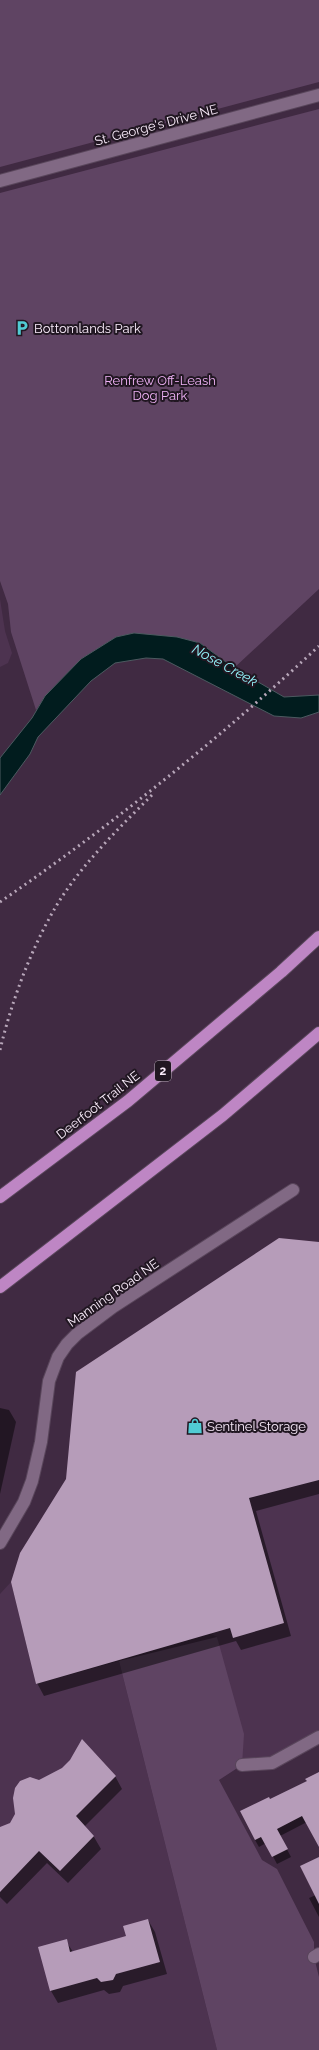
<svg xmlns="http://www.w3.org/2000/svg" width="319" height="2050" font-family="Raleway,sans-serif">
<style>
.built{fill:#4d3350}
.green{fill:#5f4463}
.water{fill:#011c1e;stroke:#4c5a60}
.shadow{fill:#0007}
.building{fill:#b69cb9}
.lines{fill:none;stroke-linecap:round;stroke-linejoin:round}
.minor-casing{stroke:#59465b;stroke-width:14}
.highway-casing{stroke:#59465b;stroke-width:14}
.minor{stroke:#816984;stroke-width:12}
.highway{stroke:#be86c4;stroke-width:12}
.rail{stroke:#b8a7ba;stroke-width:3;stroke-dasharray:2 4;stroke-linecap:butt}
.labels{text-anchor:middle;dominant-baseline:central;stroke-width:4;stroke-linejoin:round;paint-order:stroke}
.shield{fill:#211722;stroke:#b9acba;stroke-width:1}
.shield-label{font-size:12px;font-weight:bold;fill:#faecfb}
.street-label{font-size:13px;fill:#faecfb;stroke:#211722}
.poi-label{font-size:13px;fill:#faecfb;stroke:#211722;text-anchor:start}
.park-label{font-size:13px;fill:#efb2f6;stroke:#211722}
.water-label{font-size:14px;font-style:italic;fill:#94f4fb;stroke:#211722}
</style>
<rect width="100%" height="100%" fill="#402a42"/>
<g class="built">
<path d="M 0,599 L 5,631 L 12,653 L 8,663 L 0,667 Z"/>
<path d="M 319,1480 L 319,1733 L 272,1763 L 242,1765 L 217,1637 L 211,1634 L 179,1517 Z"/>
<path d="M 11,1582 L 36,1684 L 119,1661 L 217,2050 L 0,2050 L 0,1594 Z"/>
</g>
<g class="green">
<path d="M 0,0 L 319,0 L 319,82 L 0,167 Z"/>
<path d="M 319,109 L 319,589 L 234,668 L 200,643 L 134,633 L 116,637 L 81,659 L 45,696 L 36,710 L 11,632 L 8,604 L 0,581 L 0,193 Z"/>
<path d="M 217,1637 L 244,1734 L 242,1765 L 219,1780 L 262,1860 L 277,1869 L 314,1942 L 314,1957 L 319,1977 L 319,2050 L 217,2050 L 119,1661 Z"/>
</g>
<path class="water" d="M 134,633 L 177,637 L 200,643 L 234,668 L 284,697 L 319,695 L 319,712 L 301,718 L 274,716 L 163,659 L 146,658 L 115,663 L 91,681 L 38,737 L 30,754 L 0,795 L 0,758 L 32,718 L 45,696 L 81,659 L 116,637 Z"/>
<g class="shadow">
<path d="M 319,1243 L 319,1494 L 256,1511 L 291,1636 L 241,1650 L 236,1641 L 44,1696 L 37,1683 Z"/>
<path d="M 0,1408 L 9,1410 L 16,1422 L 0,1494 Z"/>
<path d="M 319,1773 L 319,1842 L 307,1822 L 280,1836 L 291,1857 L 277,1864 L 266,1843 L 259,1847 L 255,1840 L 270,1801 L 308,1781 Z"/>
<path d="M 115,1776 L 122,1789 L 84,1827 L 94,1837 L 101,1849 L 68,1883 L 47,1863 L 7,1904 L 0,1897 L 0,1828 L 11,1823 L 40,1781 Z"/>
<path d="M 319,1858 L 319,1917 L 309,1898 L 316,1895 Z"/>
<path d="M 148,1920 L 155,1932 L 167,1974 L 123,1986 L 120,1992 L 109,1994 L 104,1990 L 58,2003 L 51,1991 L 39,1948 L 66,1941 L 73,1952 L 127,1937 Z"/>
</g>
<g class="building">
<path d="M 279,1238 L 319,1242 L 319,1480 L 249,1498 L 284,1623 L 233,1638 L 230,1628 L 36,1684 L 11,1582 L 20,1553 L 66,1479 L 76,1372 Z"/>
<path d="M 82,1739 L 116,1776 L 76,1816 L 94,1836 L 60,1871 L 39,1851 L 0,1892 L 0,1827 L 10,1823 L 15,1814 L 13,1798 L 15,1788 L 20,1781 L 30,1777 L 39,1780 L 62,1768 L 70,1760 Z"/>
<path d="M 319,1772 L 319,1847 L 302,1816 L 277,1829 L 288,1849 L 272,1857 L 261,1837 L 255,1840 L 240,1811 L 269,1797 L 270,1799 L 307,1781 L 305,1779 Z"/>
<path d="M 319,1857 L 319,1904 L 300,1866 Z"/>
<path d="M 148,1919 L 160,1962 L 116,1974 L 113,1980 L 101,1982 L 97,1978 L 50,1991 L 38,1947 L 67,1939 L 70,1952 L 126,1936 L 123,1926 Z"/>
</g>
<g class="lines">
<defs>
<g id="minor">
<path d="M 0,181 L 319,95"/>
<path d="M 0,1543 L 24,1502 L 32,1481 L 41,1442 L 49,1381 L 58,1357 L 67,1344 L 77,1334 L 113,1307 L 293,1190"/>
<path d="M 242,1765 L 272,1763 L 319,1737"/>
<path d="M 314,1957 L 319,1954"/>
</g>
<g id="highway">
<path d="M 0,1197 L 128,1101 L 281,972 L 319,937"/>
<path d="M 0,1287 L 223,1115 L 319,1033"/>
</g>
</defs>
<use href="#minor" class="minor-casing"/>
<use href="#highway" class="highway-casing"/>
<use href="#minor" class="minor"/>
<use href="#highway" class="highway"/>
<g class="rail">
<path d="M 0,902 C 112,825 219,739 319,646"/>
<path d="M 0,1050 C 12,1000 31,948 58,903 C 83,863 119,828 152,795"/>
</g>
</g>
<defs>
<symbol id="parking-bare" viewBox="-9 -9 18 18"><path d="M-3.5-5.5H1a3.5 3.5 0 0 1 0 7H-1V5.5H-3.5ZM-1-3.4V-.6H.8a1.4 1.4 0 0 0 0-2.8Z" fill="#51ccd4" stroke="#211722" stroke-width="2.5" paint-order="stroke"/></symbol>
<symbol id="shop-bare" viewBox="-9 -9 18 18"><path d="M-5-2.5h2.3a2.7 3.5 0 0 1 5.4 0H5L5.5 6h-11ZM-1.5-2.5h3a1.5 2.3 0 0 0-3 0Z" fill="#51ccd4" stroke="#211722" stroke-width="2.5" paint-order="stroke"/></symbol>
</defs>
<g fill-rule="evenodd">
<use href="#parking-bare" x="11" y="317" width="22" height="22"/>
<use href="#shop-bare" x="184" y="1415" width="22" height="22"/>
</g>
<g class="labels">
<rect class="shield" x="155" y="1061" width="16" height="20" rx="3"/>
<g class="shield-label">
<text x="163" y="1071">2</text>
</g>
<g class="street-label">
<text transform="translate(156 125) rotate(-15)">St. George's Drive NE</text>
<text transform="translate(98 1105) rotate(-38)">Deerfoot Trail NE</text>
<text transform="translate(113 1293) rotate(-35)">Manning Road NE</text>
</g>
<g class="poi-label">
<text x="34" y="328">Bottomlands Park</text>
<text x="207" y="1426">Sentinel Storage</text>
</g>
<g class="park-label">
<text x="160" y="380">Renfrew Off-Leash<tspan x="160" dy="15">Dog Park</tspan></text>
</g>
<g class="water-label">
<text transform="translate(225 665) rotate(29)">Nose Creek</text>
</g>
</g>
</svg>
